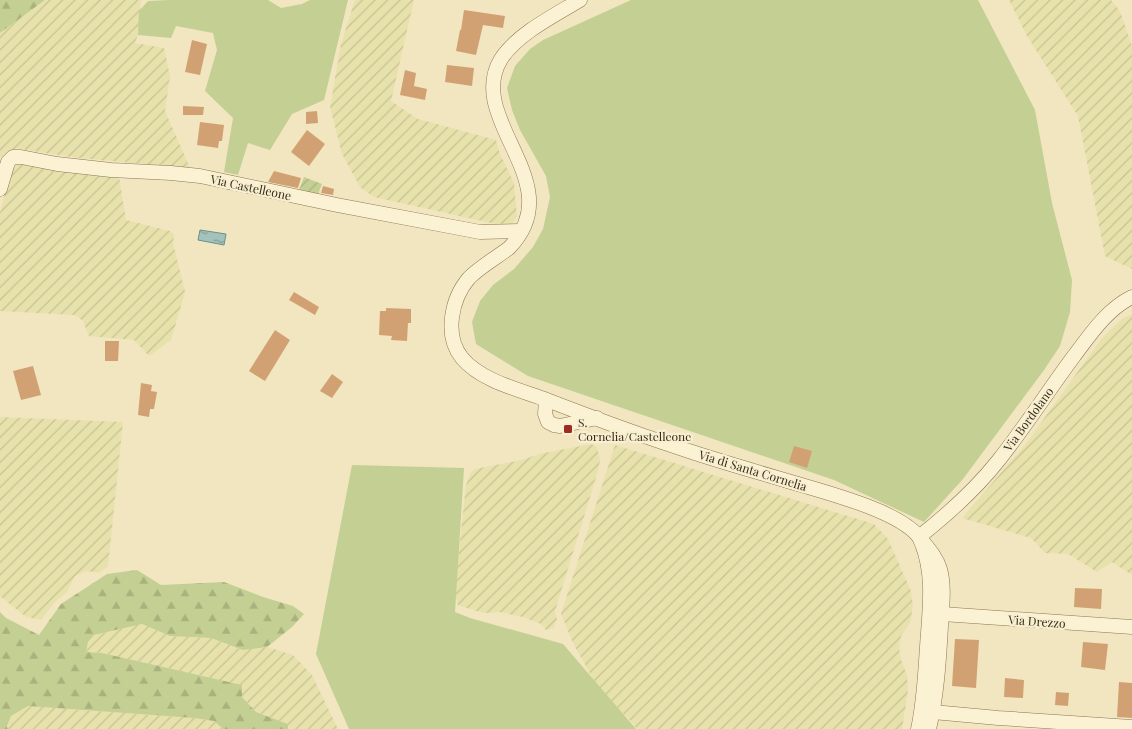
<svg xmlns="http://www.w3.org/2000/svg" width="1132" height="729" font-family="'Playfair Display',serif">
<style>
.farmland{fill:url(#farmland-furrows)}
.grass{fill:#c4cf93}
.forest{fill:url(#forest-firs)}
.garden{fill:url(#garden-furrows)}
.water{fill:url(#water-ripples);stroke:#69918a}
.building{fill:#d2a173}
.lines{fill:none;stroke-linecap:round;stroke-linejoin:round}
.minor-casing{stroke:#8b7656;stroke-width:15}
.minor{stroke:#fbf2d3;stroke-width:14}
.poi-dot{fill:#9e2b22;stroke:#f8efd0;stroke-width:2}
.labels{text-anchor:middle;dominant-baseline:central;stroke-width:4.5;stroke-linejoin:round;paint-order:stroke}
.street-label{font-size:12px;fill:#392c1c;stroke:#f8efd0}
.poi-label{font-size:12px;fill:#392c1c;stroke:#f8efd0;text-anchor:start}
</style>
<defs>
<pattern id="farmland-furrows" width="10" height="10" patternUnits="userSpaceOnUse" patternTransform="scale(1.25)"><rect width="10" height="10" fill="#e7e2ac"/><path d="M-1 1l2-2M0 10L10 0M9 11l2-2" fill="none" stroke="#c7c293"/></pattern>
<pattern id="forest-firs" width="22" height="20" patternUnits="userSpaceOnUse" patternTransform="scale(1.25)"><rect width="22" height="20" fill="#c4cf93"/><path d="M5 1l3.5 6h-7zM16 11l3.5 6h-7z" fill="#a9b27e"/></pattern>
<pattern id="garden-furrows" width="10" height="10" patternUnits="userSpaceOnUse" patternTransform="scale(1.25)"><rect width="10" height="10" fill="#c4cf93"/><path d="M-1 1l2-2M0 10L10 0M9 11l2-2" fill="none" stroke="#a9b27e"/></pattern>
<pattern id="water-ripples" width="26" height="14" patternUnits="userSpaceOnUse" patternTransform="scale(1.25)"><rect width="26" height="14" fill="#a3c2bb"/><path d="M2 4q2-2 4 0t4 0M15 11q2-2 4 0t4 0" fill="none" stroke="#869e97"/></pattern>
</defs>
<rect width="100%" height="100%" fill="#f1e6bf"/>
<g class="farmland">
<path d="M 45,0 L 141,0 L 138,35 L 135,43 L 164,48 L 170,76 L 165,111 L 190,168 L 78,158 L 27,150 L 16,148 L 0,158 L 0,33 Z"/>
<path d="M 355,0 L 414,0 L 391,101 L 418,119 L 496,140 L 500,154 L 514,183 L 517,217 L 509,227 L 374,197 L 360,187 L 342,154 L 330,107 L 341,44 Z"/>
<path d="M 1009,0 L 1111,0 L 1120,11 L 1132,46 L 1132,269 L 1105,256 L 1078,116 L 1027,36 Z"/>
<path d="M 18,163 L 119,177 L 126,220 L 170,231 L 174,235 L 173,243 L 185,292 L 171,340 L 149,356 L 134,340 L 89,336 L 83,321 L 75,315 L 0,311 L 0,213 L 10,173 Z"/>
<path d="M 1132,314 L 1132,575 L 1112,562 L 1097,572 L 1068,554 L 1045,553 L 1031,538 L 962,518 L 1025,445 L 1102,338 L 1123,318 Z"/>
<path d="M 0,417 L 123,422 L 108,566 L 99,573 L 87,571 L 75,576 L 67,592 L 54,603 L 41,620 L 26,617 L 0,596 Z"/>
<path d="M 591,444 L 597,447 L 600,460 L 598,471 L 555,611 L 557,620 L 553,628 L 546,630 L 541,624 L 523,617 L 499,612 L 486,613 L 476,611 L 458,605 L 455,595 L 458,560 L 466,485 L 471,472 L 475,469 L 522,460 L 539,454 Z"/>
<path d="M 615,445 L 874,524 L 888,539 L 911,591 L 913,606 L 910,623 L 901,636 L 899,648 L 901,660 L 907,675 L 908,691 L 902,729 L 637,729 L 629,719 L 610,702 L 593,679 L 573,643 L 561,614 Z"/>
<path d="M 142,624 L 170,636 L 211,638 L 243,650 L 267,647 L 293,655 L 312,675 L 338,729 L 288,729 L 288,724 L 256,712 L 242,697 L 241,685 L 102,653 L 86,652 L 88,642 L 94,635 Z"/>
<path d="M 28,706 L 194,718 L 214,721 L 223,729 L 8,729 L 7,726 L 11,716 Z"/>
</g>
<g class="grass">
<path d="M 170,0 L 268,0 L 281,8 L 302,4 L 310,0 L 348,0 L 324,100 L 292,114 L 270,150 L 248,143 L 238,175 L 224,172 L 233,118 L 205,91 L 217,50 L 213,33 L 176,26 L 171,38 L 138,35 L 139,11 L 148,1 Z"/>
<path d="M 631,0 L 978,0 L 1035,110 L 1052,203 L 1072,280 L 1070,312 L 1060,346 L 1044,370 L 963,479 L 924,522 L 834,480 L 528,376 L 476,344 L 472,322 L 480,301 L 493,285 L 514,269 L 533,247 L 543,229 L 550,197 L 546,176 L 520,130 L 512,110 L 507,88 L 515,66 L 530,49 L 543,40 Z"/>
<path d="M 352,465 L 464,468 L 455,612 L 470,618 L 563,644 L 636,729 L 349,729 L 316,654 Z"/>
</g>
<g class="forest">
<path d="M 0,0 L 45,0 L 0,33 Z"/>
<path d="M 137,570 L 161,585 L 224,582 L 263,597 L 293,606 L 304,614 L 292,627 L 267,647 L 243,650 L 211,638 L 170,636 L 142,624 L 94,635 L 88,642 L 86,652 L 102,653 L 242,685 L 242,697 L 256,712 L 288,724 L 288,729 L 223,729 L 214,721 L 194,718 L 28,706 L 11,716 L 7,726 L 8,729 L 0,729 L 0,612 L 6,618 L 39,635 L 61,604 L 107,574 Z"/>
</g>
<path class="garden" d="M 304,177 L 322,184 L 317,197 L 298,193 Z"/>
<path class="water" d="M 200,230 L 226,234 L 224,245 L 198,240 Z"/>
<g class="building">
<path d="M 464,10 L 505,16 L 503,28 L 483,25 L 476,55 L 456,51 L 460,30 L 461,30 Z"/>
<path d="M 192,40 L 207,44 L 200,75 L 185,72 Z"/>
<path d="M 447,65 L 474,68 L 472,86 L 445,82 Z"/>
<path d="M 405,70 L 416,73 L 414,86 L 427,89 L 425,100 L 400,95 Z"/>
<path d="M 183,106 L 204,107 L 203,115 L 183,115 Z"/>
<path d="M 317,111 L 318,123 L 306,124 L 306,112 Z"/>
<path d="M 200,122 L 224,125 L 222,141 L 219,141 L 218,148 L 197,145 Z"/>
<path d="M 307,130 L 325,144 L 309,166 L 291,152 Z"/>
<path d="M 274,171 L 301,178 L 298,188 L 268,182 Z"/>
<path d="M 323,186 L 334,189 L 333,195 L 321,193 Z"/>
<path d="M 294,292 L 319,307 L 315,315 L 289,300 Z"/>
<path d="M 386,308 L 411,309 L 411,323 L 408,323 L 407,341 L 391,340 L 392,336 L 379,335 L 380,311 L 386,311 Z"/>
<path d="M 275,330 L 290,340 L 265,381 L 249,371 Z"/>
<path d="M 105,341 L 119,341 L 118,361 L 105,361 Z"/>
<path d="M 33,366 L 41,395 L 21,400 L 13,371 Z"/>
<path d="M 332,374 L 343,382 L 332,398 L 320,391 Z"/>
<path d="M 141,383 L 152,385 L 151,391 L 157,392 L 154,409 L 150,409 L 149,417 L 138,415 Z"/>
<path d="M 794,446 L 812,451 L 807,468 L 789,462 Z"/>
<path d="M 1075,588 L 1102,589 L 1101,609 L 1074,607 Z"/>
<path d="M 955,639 L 979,640 L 976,688 L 952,686 Z"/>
<path d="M 1083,642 L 1108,644 L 1105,670 L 1081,667 Z"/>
<path d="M 1005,678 L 1024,680 L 1023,698 L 1004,697 Z"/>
<path d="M 1119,682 L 1132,683 L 1132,718 L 1117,717 Z"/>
<path d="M 1056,692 L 1069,693 L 1068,706 L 1055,705 Z"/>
</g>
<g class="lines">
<defs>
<g id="minor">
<path d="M 580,0 C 555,15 517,34 501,59 C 464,120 572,183 509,248 C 496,258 481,266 469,278 C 451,299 444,336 462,358 C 481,381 520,390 547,400 C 596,419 645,437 695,453 C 729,464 764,474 798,484 C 829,493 900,512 919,537 C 920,538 921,543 922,544 C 935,577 929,613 927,647 C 925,674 924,702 918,729"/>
<path d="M 0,189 L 8,162 L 13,157 L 21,157 L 57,164 L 111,170 L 171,173 L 200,176 L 337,205 L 480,232 L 521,231"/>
<path d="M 546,400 L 545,414 L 548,422 L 554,425 L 560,426 L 597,418"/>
<path d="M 942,614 L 1132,627"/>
<path d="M 933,712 L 998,718 L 1132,727"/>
<path d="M 929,729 C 937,695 939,661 941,626 C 942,608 945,587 940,569 C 936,556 927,547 919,537 C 948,514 975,490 998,461 C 1025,427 1048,391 1074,356 C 1090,335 1107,309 1132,297"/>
</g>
</defs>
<use href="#minor" class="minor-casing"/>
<use href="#minor" class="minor"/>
</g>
<rect class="poi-dot" x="563" y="424" width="10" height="10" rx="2.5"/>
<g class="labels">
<g class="street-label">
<text transform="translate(251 187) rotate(12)">Via Castelleone</text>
<text transform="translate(1028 419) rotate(-54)">Via Bordolano</text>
<text transform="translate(753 470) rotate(17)">Via di Santa Cornelia</text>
<text transform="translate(1037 621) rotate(4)">Via Drezzo</text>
</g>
<g class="poi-label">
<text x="578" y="422">S.<tspan x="578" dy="14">Cornelia/Castelleone</tspan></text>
</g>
</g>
</svg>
